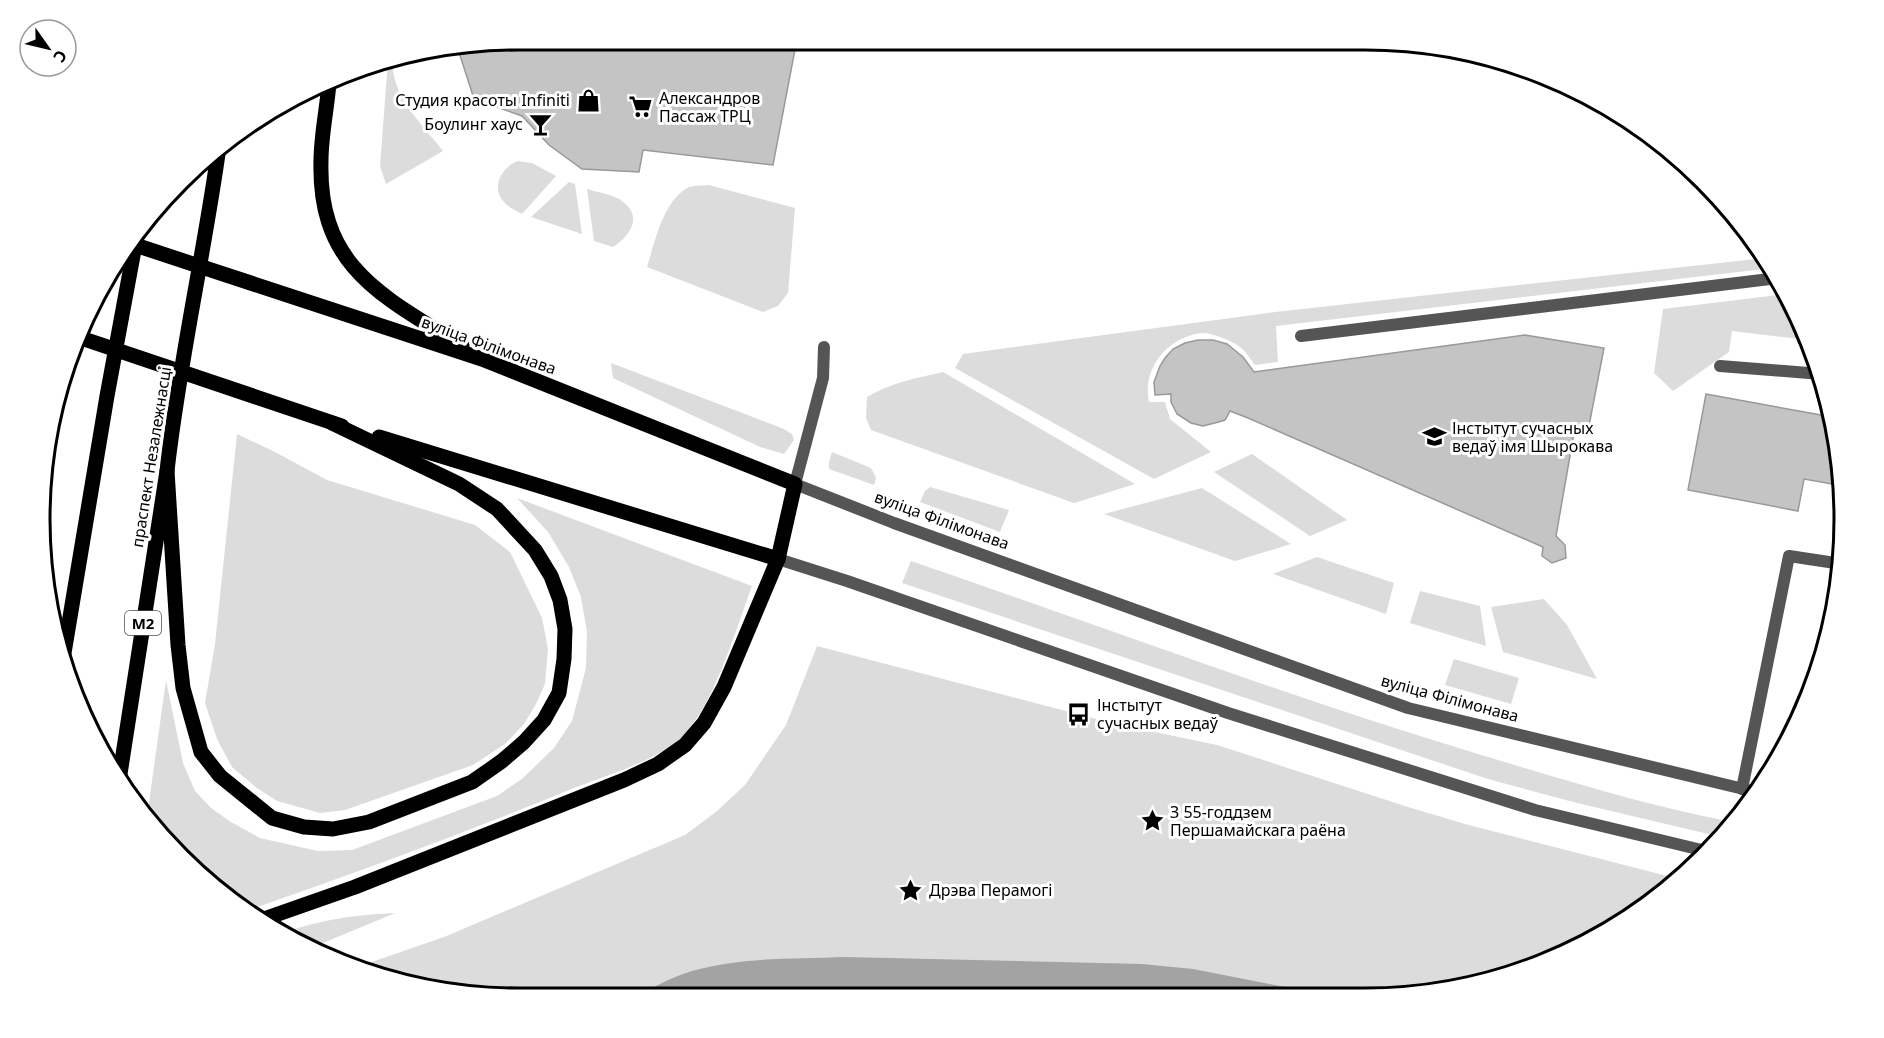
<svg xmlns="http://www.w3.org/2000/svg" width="1884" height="1038" font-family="'Noto Sans',sans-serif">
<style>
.green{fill:#dcdcdc}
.water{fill:#a3a3a3}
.building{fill:#c4c4c4;stroke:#999;stroke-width:1.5}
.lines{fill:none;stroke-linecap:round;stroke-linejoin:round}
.service{stroke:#555;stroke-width:12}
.tertiary{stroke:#555;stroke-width:12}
.primary{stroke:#000;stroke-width:15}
.labels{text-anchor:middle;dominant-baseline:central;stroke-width:6;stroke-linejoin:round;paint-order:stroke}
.shield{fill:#fff;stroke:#4c4c4c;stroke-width:1.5}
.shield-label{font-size:15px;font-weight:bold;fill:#000}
.poi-label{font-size:16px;fill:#000;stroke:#fff;text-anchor:start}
.street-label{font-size:16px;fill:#000;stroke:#fff}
.rim{fill:none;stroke:#000;stroke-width:3}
</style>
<rect width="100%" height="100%" fill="#fff"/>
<g class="green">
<path d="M 393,60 C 390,95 423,125 443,151 L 386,184 L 380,166 L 388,61 Z"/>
<path d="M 518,161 L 532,163 L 556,176 L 522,214 C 516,210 509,208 505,203 C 490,189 501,167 518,161 Z"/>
<path d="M 569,182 L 575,184 L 582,234 L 531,217 Z"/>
<path d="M 709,185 L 795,208 L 788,293 L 778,306 L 763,312 L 647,267 C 655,242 663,200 689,187 C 695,185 703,186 709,185 Z"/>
<path d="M 587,189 C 597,192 610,194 619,199 C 644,214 632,235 613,247 L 594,241 Z"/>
<path d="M 1765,258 L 1772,268 L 1276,326 L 1278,362 L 1255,365 C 1250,359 1246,351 1240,347 C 1233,341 1210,332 1201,333 C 1167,338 1142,368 1149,402 L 1165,402 L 1170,419 L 1211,452 L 1154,479 L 955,368 L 963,354 L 1275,312 Z"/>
<path d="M 1787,294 L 1795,306 L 1808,340 L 1732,331 L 1729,352 L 1673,391 L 1654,373 L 1663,309 Z"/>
<path d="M 611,363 L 784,429 L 792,434 L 794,440 L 784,454 L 760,447 L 613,378 Z"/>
<path d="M 943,372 L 1135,484 L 1074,503 L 871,430 L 866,418 L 867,397 C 890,383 917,378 943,372 Z"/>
<path d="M 237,434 L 275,452 L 327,480 L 475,525 L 510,552 L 542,618 L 548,649 L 545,684 L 536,704 L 524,724 L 505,744 L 473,765 L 345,810 L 320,813 L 277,801 L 257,788 L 232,767 L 217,739 L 205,703 L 215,644 Z"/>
<path d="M 832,452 L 871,468 L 876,478 L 874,485 L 829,469 L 829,462 Z"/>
<path d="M 1252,454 L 1347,520 L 1310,536 L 1214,472 Z"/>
<path d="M 930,487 L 1009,510 L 1000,532 L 920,502 L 925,491 Z"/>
<path d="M 1202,488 L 1291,544 L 1235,561 L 1104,514 Z"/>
<path d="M 517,498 L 752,586 C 736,629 715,702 684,735 C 660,760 607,775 574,788 C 467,832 359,872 249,910 L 158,836 L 147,817 L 166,680 L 183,763 L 195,791 L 211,808 L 231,822 L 260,838 L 318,851 L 352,850 L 497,796 L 523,778 L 554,748 L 572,721 L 586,668 L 587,632 L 581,597 L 569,567 L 548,532 Z"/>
<path d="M 1317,557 L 1394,583 L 1386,614 L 1273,574 Z"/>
<path d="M 911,561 C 1100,626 1287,696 1478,754 C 1562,779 1646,806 1733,822 L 1721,837 L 1573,802 L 1488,779 L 902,583 Z"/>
<path d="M 1420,591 L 1480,606 L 1486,646 L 1410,623 Z"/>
<path d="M 1544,599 L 1567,625 L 1597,679 L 1503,652 L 1491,607 Z"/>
<path d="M 817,646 L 1112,723 L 1217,745 L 1408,807 L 1465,824 L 1679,879 L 1631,918 L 1520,973 L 1427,995 L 488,998 L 394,983 L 357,967 L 444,937 L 685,835 L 717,811 L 745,785 L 786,725 Z"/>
<path d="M 1454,659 L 1519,678 L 1511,704 L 1445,685 Z"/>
<path d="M 395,913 L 311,948 L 279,934 C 321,920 351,915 395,913 Z"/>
</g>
<path class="water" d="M 844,957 L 1142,964 L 1193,969 L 1326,995 L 633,998 C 652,988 672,977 692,971 C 742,957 793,959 844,957 Z"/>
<g class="building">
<path d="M 519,39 L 797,39 L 773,165 L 643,150 L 639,172 L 582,169 L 549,145 L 522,116 L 474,99 L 458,49 Z"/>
<path d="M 1525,335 L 1604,348 L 1587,436 L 1574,433 L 1556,536 L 1565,545 L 1566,558 L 1552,563 L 1542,556 L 1543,547 L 1248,418 L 1230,411 L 1225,420 L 1215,423 L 1203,426 L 1191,423 L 1177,414 L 1171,402 L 1171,394 L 1155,395 L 1154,382 L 1160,366 L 1165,358 L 1173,349 L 1185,343 L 1198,340 L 1213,340 L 1227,344 L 1243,357 L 1254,372 Z"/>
<path d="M 1706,394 L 1832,417 L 1844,486 L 1804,479 L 1798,511 L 1688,490 Z"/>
</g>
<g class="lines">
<g class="service">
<path d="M 1301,336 L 1778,278"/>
<path d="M 1720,366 L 1821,374"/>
<path d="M 795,484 L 823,378 L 824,347"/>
<path d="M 1742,789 L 1789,556 L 1842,564"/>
</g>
<g class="tertiary">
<path d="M 795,484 L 894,523 L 1408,708 L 1756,792"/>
<path d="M 778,559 L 847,581 L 1228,713 L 1535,810 L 1710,852"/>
</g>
<g class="primary">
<path d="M 329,83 C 327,109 321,135 321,161 C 318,268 383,296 462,346"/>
<path d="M 129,243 L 482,359 L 795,484 L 778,559 L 724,687 L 704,723 L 685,745 L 658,764 L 624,780 L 355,887 L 261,920"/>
<path d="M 81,338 L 342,426"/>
<path d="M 379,437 L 778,559"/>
<path d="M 167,471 L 178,645 L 183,688 L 201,752 L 220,776 L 272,818 L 304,827 L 333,829 L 369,822 L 472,782 L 502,761 L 524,742 L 544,720 L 559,693 L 564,659 L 565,629 L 560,600 L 551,576 L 535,550 L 497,509 L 459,484 L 332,423"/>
<path d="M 64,653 L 107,396 L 137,234"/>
<path d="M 120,774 L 167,471 C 179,363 204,255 219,147"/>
</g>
</g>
<defs>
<symbol id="shop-bare" viewBox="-9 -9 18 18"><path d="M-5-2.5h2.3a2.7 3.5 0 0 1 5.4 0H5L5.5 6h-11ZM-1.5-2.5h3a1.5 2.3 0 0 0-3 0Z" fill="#000" stroke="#fff" stroke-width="2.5" paint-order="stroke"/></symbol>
<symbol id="supermarket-bare" viewBox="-9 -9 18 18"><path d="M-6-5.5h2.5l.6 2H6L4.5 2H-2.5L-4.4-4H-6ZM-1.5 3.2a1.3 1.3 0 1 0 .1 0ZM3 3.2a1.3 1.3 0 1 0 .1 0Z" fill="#000" stroke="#fff" stroke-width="2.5" paint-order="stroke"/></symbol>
<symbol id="bar-bare" viewBox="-9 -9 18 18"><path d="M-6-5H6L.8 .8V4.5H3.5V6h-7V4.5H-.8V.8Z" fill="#000" stroke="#fff" stroke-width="2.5" paint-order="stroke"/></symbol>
<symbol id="university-bare" viewBox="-9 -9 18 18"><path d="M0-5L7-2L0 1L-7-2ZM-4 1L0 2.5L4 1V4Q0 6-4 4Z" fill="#000" stroke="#fff" stroke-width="2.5" paint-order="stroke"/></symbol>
<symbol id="bus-bare" viewBox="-9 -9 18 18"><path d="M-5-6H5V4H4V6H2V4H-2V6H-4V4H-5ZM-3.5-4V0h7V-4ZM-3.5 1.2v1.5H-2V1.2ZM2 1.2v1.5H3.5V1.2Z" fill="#000" stroke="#fff" stroke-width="2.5" paint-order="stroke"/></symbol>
<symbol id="sight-bare" viewBox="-9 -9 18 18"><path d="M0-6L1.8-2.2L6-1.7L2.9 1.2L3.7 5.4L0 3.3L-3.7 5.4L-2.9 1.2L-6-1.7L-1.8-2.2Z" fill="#000" stroke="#fff" stroke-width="2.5" paint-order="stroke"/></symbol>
</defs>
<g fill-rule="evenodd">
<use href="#shop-bare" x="572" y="84" width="33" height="33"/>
<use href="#supermarket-bare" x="624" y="90" width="33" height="33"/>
<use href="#bar-bare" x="524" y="108" width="33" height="33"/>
<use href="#university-bare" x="1418" y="420" width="33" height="33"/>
<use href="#bus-bare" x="1062" y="698" width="33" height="33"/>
<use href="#sight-bare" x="1136" y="804" width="33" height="33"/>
<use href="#sight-bare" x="894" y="874" width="33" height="33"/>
</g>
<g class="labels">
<rect class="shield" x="125" y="611" width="36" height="24" rx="4.5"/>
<g class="shield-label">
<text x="143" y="623">М2</text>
</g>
<g class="poi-label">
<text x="659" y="98">Александров<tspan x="659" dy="18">Пассаж ТРЦ</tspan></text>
<text x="570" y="100" text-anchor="end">Студия красоты Infiniti</text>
<text x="523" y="124" text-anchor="end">Боулинг хаус</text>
<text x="1452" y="428">Інстытут сучасных<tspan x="1452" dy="18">ведаў імя Шырокава</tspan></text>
<text x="1097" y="705">Інстытут<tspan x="1097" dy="18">сучасных ведаў</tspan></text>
<text x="1170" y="812">З 55-годдзем<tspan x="1170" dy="18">Першамайскага раёна</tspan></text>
<text x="929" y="890">Дрэва Перамогі</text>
</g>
<g class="street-label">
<text transform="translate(489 345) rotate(20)">вуліца Філімонава</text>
<text transform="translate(151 457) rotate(-81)">праспект Незалежнасці</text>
<text transform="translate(942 520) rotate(20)">вуліца Філімонава</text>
<text transform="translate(1450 698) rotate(15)">вуліца Філімонава</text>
</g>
</g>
<path d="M0 0H1884V1038H0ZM519 50H1365A469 469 0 0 1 1834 519V519A469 469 0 0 1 1365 988H519A469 469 0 0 1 50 519V519A469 469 0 0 1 519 50Z" fill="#fff" fill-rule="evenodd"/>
<path class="rim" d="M519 50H1365A469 469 0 0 1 1834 519V519A469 469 0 0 1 1365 988H519A469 469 0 0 1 50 519V519A469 469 0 0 1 519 50Z"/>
<g transform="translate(48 48) rotate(124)"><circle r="28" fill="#ffffff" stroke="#999999" stroke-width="1.5"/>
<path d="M0-4.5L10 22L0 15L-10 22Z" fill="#000000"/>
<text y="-9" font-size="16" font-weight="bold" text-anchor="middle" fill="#000000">С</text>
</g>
</svg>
